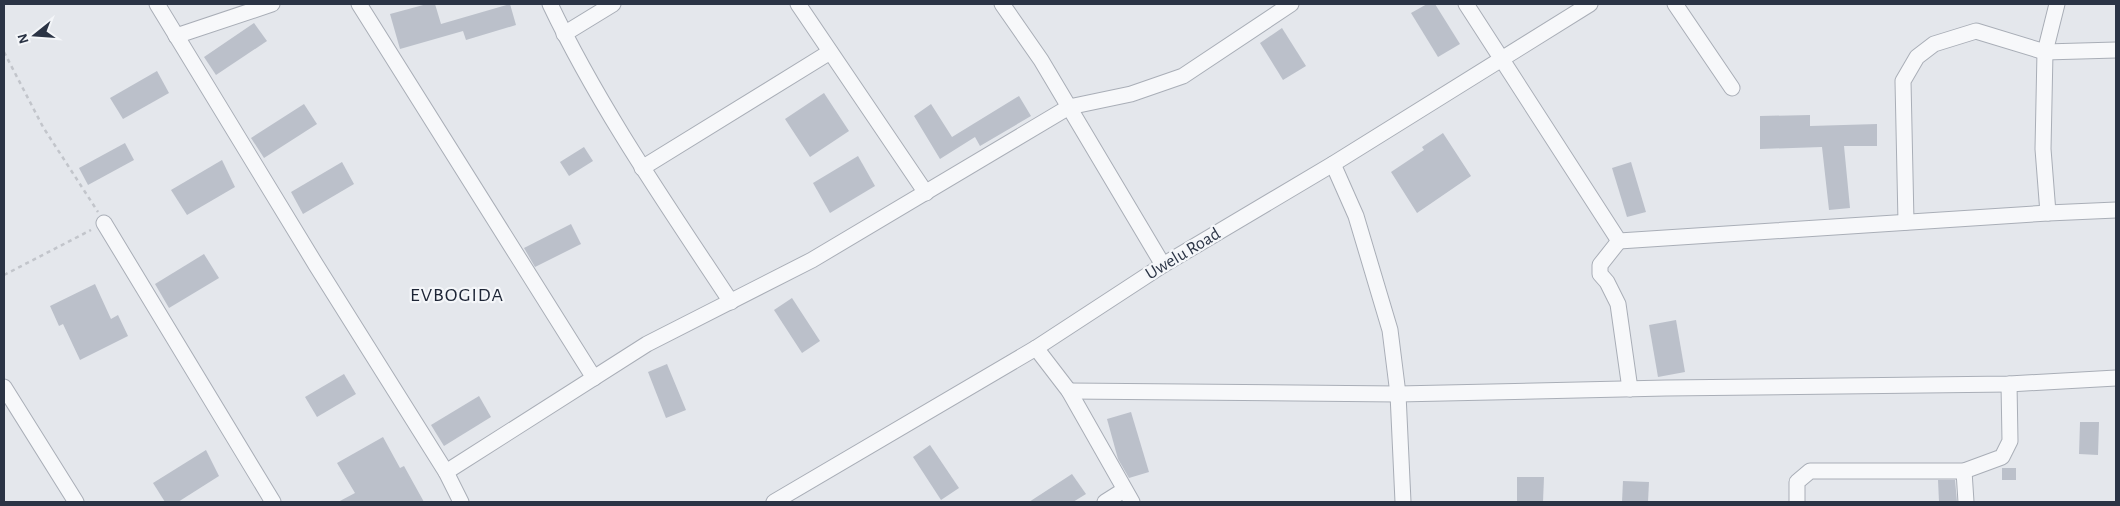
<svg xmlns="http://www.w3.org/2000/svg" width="2120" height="506" font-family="'Alegreya Sans',sans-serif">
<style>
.building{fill:#bbc0ca}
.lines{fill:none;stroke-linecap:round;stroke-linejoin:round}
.minor-casing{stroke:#a9aeb7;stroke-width:17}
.path{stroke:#c2c5cb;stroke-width:2.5;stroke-dasharray:4 4;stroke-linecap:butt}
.minor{stroke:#f7f8fa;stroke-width:15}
.labels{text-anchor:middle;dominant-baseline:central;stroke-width:4.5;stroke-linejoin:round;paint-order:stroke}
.street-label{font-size:18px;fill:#2b3445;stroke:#f4f6f9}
.quarter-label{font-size:20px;letter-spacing:1px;fill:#1d2536;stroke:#f4f6f9}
</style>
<rect width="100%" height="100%" fill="#e4e7ec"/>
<g class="building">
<path d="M 427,4 L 435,4 L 441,24 L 510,4 L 516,25 L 466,40 L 463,31 L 400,49 L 390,14 Z"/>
<path d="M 1427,4 L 1435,4 L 1460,44 L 1438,57 L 1411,13 Z"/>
<path d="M 254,23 L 267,41 L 216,75 L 204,57 Z"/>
<path d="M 1282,28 L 1306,66 L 1283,80 L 1260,43 Z"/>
<path d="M 157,71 L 169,93 L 123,119 L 110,98 Z"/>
<path d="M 824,93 L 849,131 L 810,157 L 785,119 Z"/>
<path d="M 1019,96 L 1031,116 L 980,146 L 975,137 L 940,159 L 914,116 L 931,104 L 952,137 Z"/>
<path d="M 304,104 L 317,124 L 264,158 L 251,138 Z"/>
<path d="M 1810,115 L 1810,126 L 1877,124 L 1877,146 L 1844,146 L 1850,208 L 1829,210 L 1822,147 L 1760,149 L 1760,116 Z"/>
<path d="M 1443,133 L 1471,176 L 1417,213 L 1391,172 L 1424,150 L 1422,147 Z"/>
<path d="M 125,143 L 134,160 L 88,185 L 79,168 Z"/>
<path d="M 584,147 L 593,161 L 569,176 L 560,162 Z"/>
<path d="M 858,156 L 875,186 L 830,213 L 813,183 Z"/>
<path d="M 222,160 L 235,187 L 187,215 L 171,190 Z"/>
<path d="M 342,162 L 354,184 L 303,214 L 291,192 Z"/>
<path d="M 1631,162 L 1646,212 L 1627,217 L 1612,168 Z"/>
<path d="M 571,224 L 581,244 L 535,267 L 524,248 Z"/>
<path d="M 204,254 L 219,278 L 169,308 L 155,284 Z"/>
<path d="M 95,284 L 111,319 L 118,315 L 128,336 L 80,360 L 63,324 L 59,326 L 50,306 Z"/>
<path d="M 792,298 L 820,341 L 802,353 L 774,310 Z"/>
<path d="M 1676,320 L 1685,372 L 1658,377 L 1649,325 Z"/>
<path d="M 667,364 L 686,410 L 666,418 L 648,372 Z"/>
<path d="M 344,374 L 356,394 L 317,417 L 305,397 Z"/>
<path d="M 479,396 L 491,417 L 444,446 L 431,425 Z"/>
<path d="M 1131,412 L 1149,472 L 1129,478 L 1118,459 L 1107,419 Z"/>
<path d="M 2080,422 L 2099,422 L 2098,455 L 2079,454 Z"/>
<path d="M 383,437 L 400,468 L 404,466 L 424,502 L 338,502 L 355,493 L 337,463 Z"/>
<path d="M 930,445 L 959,488 L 941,500 L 913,457 Z"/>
<path d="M 206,450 L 219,476 L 178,502 L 165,502 L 153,483 Z"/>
<rect x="2002" y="468" width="14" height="12"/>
<path d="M 1072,474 L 1086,494 L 1073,502 L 1029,502 Z"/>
<path d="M 1517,477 L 1544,477 L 1543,502 L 1517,502 Z"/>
<path d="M 1938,480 L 1955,480 L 1957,502 L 1939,502 Z"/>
<path d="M 1623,481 L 1649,482 L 1648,502 L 1622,502 Z"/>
</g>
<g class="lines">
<defs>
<g id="minor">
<path d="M 157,4 L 316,265 L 446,472 L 461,502"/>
<path d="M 359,4 L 594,378"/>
<path d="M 550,4 C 600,109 667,205 731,302"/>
<path d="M 798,4 L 926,193"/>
<path d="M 1002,4 L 1041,60 L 1163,265"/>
<path d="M 1466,4 L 1619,241 L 2048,213 L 2116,210"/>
<path d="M 1675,4 L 1732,88"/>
<path d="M 564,34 L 613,4"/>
<path d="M 176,36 L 272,4"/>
<path d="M 1333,164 L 1356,216 L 1390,330 L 1398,394 L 1403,502"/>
<path d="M 642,168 L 830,52"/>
<path d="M 2048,213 L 2043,149 L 2045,52 L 2057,4"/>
<path d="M 1906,222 L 1903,81 L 1917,57 L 1934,44 L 1976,31 L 2045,52 L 2116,50"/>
<path d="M 104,223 L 273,502"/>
<path d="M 1619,241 L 1600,265 L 1600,274 L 1607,282 L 1618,304 L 1630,389"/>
<path d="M 1036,348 L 1069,391 L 1132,502"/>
<path d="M 4,387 L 76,502"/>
<path d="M 1069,391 L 1398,394 L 1666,388 L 2009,384 L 2116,378"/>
<path d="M 1964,471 L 1966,502"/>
<path d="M 446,472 L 647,344 L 812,260 L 1069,107 L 1131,94 L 1183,76 L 1291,4"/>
<path d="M 774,502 L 1036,348 L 1163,265 L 1333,164 L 1590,4"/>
<path d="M 1105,502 L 1124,490"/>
<path d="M 1797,502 L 1797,482 L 1810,471 L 1964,471 L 2002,457 L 2010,441 L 2009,384"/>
</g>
</defs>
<use href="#minor" class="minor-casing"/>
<g class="path">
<path d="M 4,52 L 43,127 L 98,212"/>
<path d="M 4,275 L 91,230"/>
</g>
<use href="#minor" class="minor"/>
</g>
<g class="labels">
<g class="street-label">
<text transform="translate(1183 254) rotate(-31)">Uwelu Road</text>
</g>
<g class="quarter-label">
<text x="457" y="295">EVBOGIDA</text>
</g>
</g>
<rect width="2120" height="506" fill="none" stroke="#2b3445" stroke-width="10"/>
<g transform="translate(35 35) rotate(253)" stroke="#f4f6f9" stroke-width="4" paint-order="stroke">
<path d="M0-4L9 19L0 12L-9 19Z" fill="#2b3445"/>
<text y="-8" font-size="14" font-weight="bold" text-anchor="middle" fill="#2b3445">N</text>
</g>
</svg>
